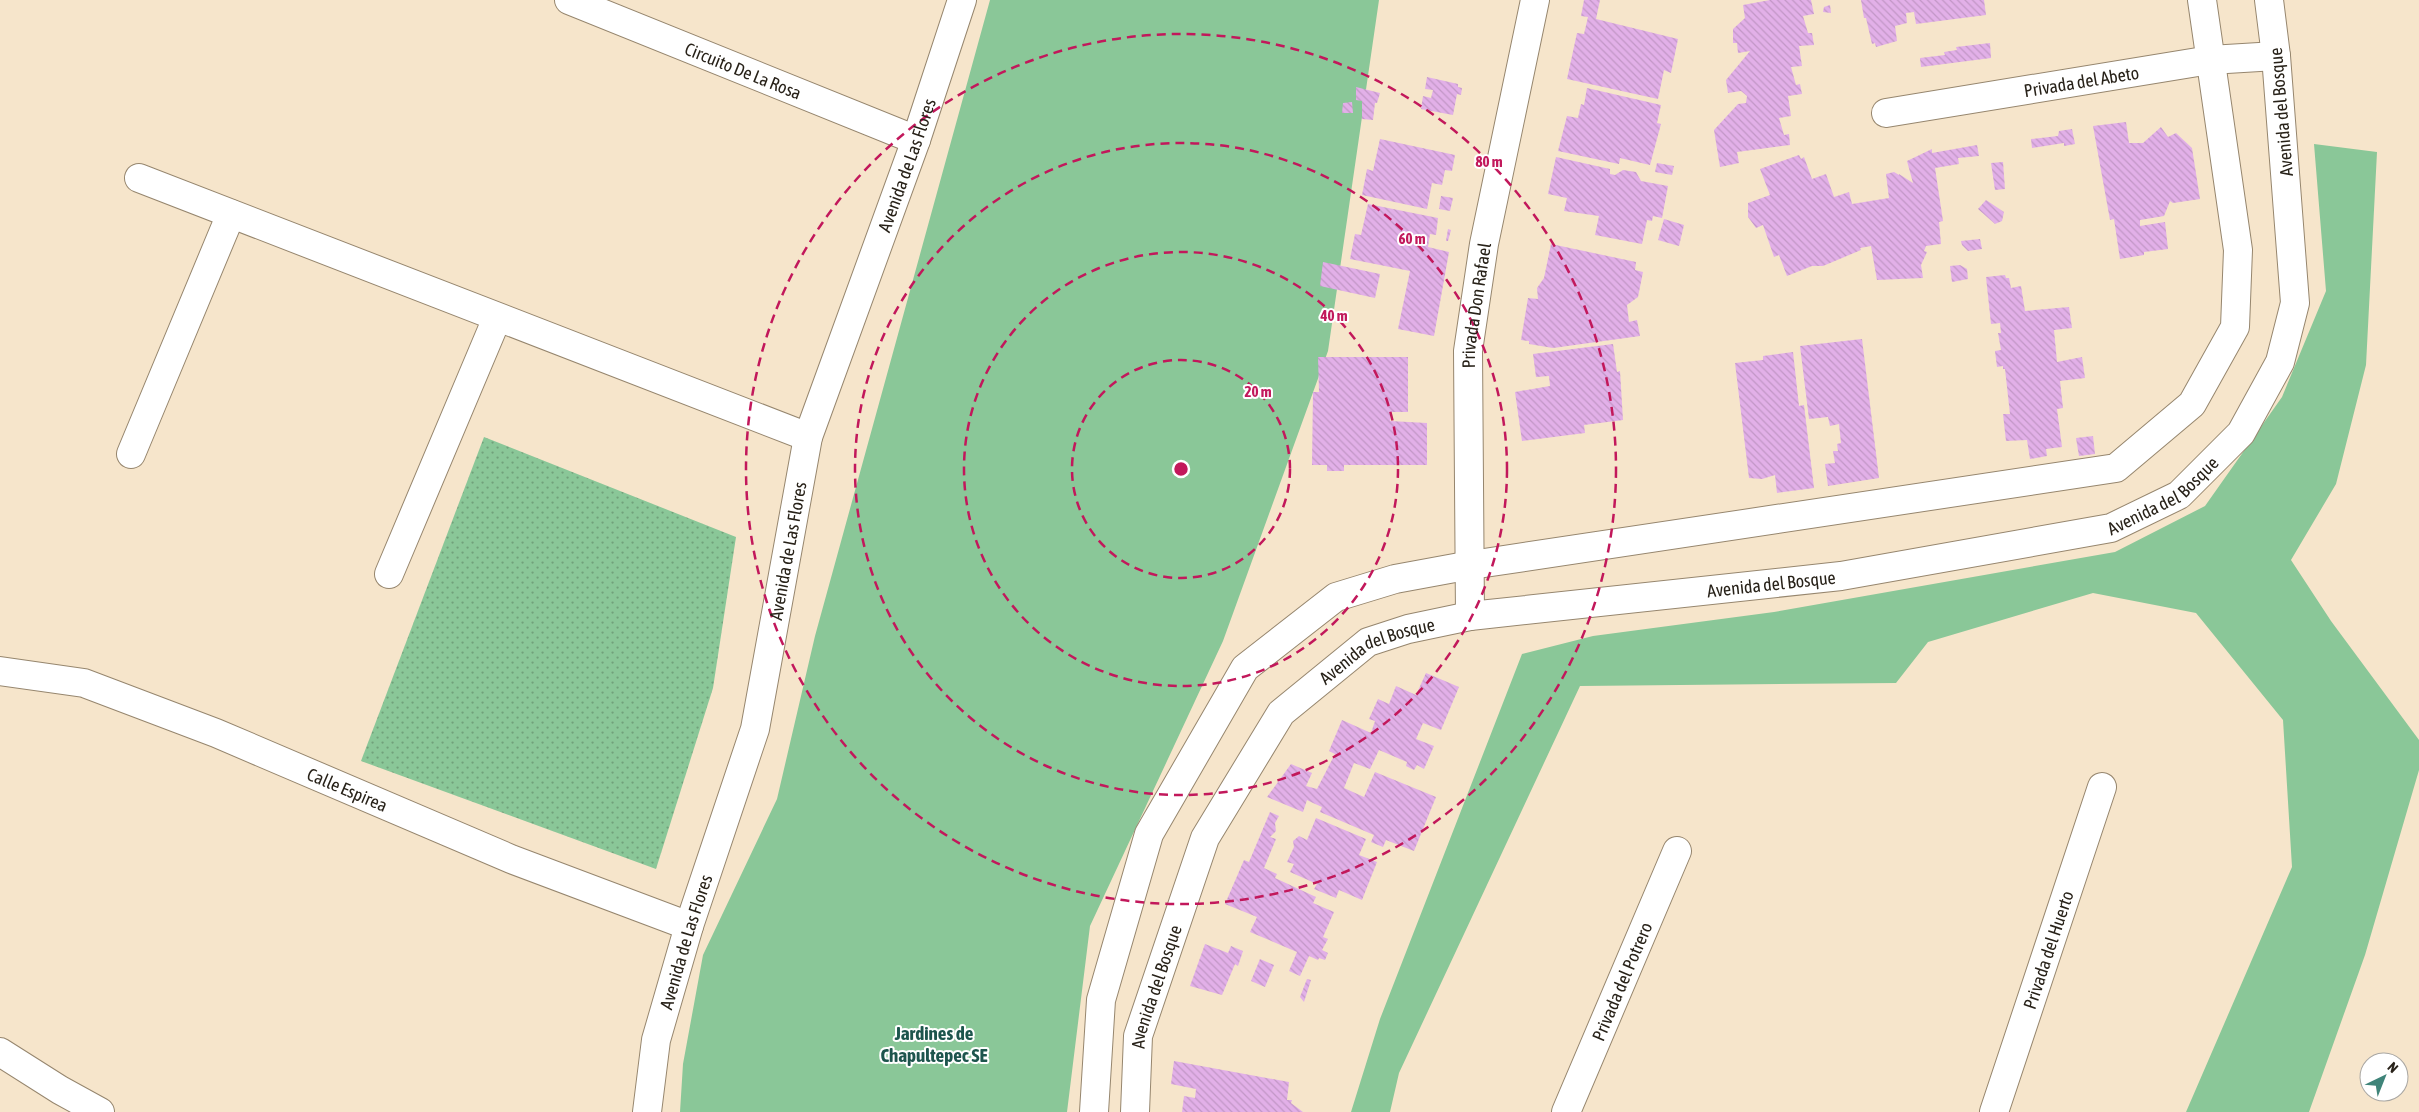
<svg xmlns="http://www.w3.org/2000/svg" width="2419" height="1112" font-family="'Asap Condensed',sans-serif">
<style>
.grass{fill:#8ac798}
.park{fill:url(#park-dots)}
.building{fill:url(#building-back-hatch)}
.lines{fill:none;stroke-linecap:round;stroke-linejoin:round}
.street-casing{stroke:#96866e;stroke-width:30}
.secondary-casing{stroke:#96866e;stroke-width:30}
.street{stroke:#fff;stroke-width:28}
.secondary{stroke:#fff;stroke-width:28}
.ring{fill:none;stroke:#c2185b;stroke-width:2.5;stroke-dasharray:9 6}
.labels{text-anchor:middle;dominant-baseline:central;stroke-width:4;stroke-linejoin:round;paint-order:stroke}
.street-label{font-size:18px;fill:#282219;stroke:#fff}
.neighbourhood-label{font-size:19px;font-weight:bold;fill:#1d554d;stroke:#fff}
.centre{fill:#c2185b;stroke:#fff;stroke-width:2.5}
.ring-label{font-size:15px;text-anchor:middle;font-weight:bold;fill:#c2185b;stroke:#fff;stroke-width:4;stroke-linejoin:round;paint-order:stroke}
</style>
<defs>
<pattern id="park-dots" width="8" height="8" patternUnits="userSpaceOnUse" patternTransform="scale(1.25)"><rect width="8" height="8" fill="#8ac798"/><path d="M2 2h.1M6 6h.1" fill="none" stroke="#71a17b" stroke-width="1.8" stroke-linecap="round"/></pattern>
<pattern id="building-back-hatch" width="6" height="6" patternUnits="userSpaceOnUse" patternTransform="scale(1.25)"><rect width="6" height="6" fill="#e2b0e8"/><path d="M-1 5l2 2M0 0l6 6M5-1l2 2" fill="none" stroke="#c297c6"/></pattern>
</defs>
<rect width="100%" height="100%" fill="#f6e5cb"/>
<g class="grass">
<path d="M 990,0 L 1379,0 L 1328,351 L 1223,641 L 1090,926 L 1067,1112 L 680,1112 L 683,1064 L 703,955 L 777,799 L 815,636 Z"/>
<path d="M 2314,144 L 2377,152 L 2366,365 L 2336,484 L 2291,560 L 2331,621 L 2419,740 L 2419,770 L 2365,955 L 2309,1112 L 2186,1112 L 2292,867 L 2283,720 L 2196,613 L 2093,593 L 1928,642 L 1896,683 L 1580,686 L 1399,1073 L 1390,1112 L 1351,1112 L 1380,1019 L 1522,654 L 1593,636 L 1774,612 L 2115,552 L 2205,506 L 2282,397 L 2326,291 Z"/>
</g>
<path class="park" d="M 484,437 L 736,537 L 713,688 L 656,869 L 361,761 Z"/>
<g class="building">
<path d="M 1584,0 L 1600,0 L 1596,19 L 1678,39 L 1671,73 L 1664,70 L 1658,99 L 1567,79 L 1577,33 L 1584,34 L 1588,17 L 1581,16 Z"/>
<path d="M 1770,0 L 1811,0 L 1814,14 L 1803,16 L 1808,33 L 1812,33 L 1814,45 L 1799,46 L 1802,66 L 1791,67 L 1796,85 L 1800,84 L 1802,94 L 1788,96 L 1791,116 L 1779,118 L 1784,135 L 1789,134 L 1790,145 L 1737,152 L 1739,163 L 1720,167 L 1714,130 L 1738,104 L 1746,103 L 1747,96 L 1741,91 L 1728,93 L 1726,80 L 1750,51 L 1738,53 L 1737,43 L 1733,43 L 1733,29 L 1745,18 L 1743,5 Z"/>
<path d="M 1861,0 L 1984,0 L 1986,15 L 1916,24 L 1914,12 L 1906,13 L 1907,23 L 1895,26 L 1897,41 L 1876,47 L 1875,43 L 1872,44 L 1866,18 L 1864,18 Z"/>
<path d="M 1830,5 L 1831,13 L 1823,12 L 1824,7 Z"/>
<path d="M 1990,43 L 1991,58 L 1921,67 L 1920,58 L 1945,55 L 1944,52 L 1957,50 L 1956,47 Z"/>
<path d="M 1427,77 L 1458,84 L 1458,87 L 1462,88 L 1461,95 L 1457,94 L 1453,115 L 1421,109 L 1423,96 L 1431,98 L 1433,90 L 1425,89 Z"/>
<path d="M 1356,87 L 1380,93 L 1377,103 L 1375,103 L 1373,120 L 1362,119 L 1362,101 L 1356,100 Z"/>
<path d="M 1587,88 L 1661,105 L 1657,123 L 1661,124 L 1650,165 L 1620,158 L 1619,164 L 1558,151 L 1567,116 L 1578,118 L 1581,104 L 1584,105 Z"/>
<path d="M 1352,102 L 1353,113 L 1342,113 L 1343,103 Z"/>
<path d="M 2126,122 L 2129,143 L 2143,143 L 2161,127 L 2168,137 L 2176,133 L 2192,148 L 2200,199 L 2173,203 L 2170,201 L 2164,216 L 2140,220 L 2140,226 L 2165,222 L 2168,249 L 2144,252 L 2144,255 L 2120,259 L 2114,219 L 2110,220 L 2093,126 Z"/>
<path d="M 2072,129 L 2075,144 L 2064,146 L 2064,143 L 2032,148 L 2031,139 L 2058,136 L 2059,131 Z"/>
<path d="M 1380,139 L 1455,155 L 1452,171 L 1445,170 L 1442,185 L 1432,183 L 1427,209 L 1362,195 L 1367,169 L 1373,171 Z"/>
<path d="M 1977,145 L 1979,156 L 1958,158 L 1959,164 L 1935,168 L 1943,221 L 1939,222 L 1941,244 L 1926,246 L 1924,251 L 1927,252 L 1921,265 L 1923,278 L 1877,280 L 1871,246 L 1860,248 L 1861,250 L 1823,266 L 1812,266 L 1787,276 L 1779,255 L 1774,257 L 1763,225 L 1756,228 L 1748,217 L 1748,203 L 1770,195 L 1760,169 L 1799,155 L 1801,159 L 1804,157 L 1812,179 L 1826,174 L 1834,197 L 1849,192 L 1852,204 L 1889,198 L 1886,174 L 1894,172 L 1899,175 L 1899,174 L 1913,183 L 1907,161 L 1932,149 L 1932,153 Z"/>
<path d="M 1556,157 L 1610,169 L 1610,174 L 1615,175 L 1623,170 L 1636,172 L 1641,181 L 1668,186 L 1662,218 L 1653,216 L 1652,221 L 1647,220 L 1642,244 L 1595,235 L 1599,216 L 1564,211 L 1567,198 L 1548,194 Z"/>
<path d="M 2003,162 L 2005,189 L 1995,190 L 1991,163 Z"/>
<path d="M 1657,163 L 1674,166 L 1672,175 L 1655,172 Z"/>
<path d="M 1441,196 L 1453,198 L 1450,211 L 1439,209 Z"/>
<path d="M 1986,200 L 2004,212 L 2002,221 L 1995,224 L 1978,209 Z"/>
<path d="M 1368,204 L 1438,218 L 1436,235 L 1430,234 L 1428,247 L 1449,252 L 1434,336 L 1398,329 L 1410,271 L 1350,259 L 1355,234 L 1361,235 Z"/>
<path d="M 1664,219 L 1684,225 L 1679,246 L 1658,240 Z"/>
<path d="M 1448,229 L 1451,230 L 1448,241 L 1446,241 Z"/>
<path d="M 1980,239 L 1982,249 L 1968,251 L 1962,245 L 1961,241 Z"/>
<path d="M 1551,244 L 1636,262 L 1635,270 L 1643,272 L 1638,297 L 1627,305 L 1629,322 L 1637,320 L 1640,336 L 1553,348 L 1529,344 L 1529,341 L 1521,340 L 1528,298 L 1538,299 L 1537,288 L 1544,278 Z"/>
<path d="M 1323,262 L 1380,274 L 1375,298 L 1320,286 Z"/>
<path d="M 1960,265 L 1967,269 L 1968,279 L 1952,282 L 1950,266 Z"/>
<path d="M 2005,275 L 2006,278 L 2009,278 L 2011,288 L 2021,286 L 2025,311 L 2069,307 L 2072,328 L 2054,330 L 2057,362 L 2082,357 L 2085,378 L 2060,381 L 2063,408 L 2057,409 L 2062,447 L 2046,449 L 2047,456 L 2030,459 L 2027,440 L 2006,441 L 2003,414 L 2010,414 L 2005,369 L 2003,369 L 2003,366 L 1997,367 L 1995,351 L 2001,350 L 1998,333 L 2001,333 L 2000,323 L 1991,324 L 1986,277 Z"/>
<path d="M 1862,339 L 1879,478 L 1828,486 L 1825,464 L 1835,463 L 1833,451 L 1838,451 L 1837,444 L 1841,443 L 1839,424 L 1830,426 L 1828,417 L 1809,419 L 1800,346 Z"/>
<path d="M 1613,344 L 1617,372 L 1620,371 L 1623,420 L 1584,425 L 1585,433 L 1522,441 L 1515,392 L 1550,386 L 1549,376 L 1536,377 L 1533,354 Z"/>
<path d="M 1793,352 L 1799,406 L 1804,405 L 1814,488 L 1777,493 L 1775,475 L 1762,479 L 1749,478 L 1735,363 L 1763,360 L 1763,356 Z"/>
<path d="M 1318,357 L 1408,357 L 1408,412 L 1391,412 L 1390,421 L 1427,423 L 1427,465 L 1344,465 L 1344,471 L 1327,471 L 1327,465 L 1312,465 L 1313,392 L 1319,392 Z"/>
<path d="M 2093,436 L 2095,454 L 2079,456 L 2076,438 Z"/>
<path d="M 1426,673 L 1459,687 L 1441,730 L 1423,723 L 1416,739 L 1434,746 L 1424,769 L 1417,765 L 1414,770 L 1406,766 L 1407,762 L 1379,750 L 1370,769 L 1354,763 L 1344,788 L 1364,797 L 1375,772 L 1436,797 L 1414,851 L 1386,840 L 1383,847 L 1371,842 L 1374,835 L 1320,812 L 1322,807 L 1313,803 L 1307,800 L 1303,812 L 1267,797 L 1291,764 L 1312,773 L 1306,786 L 1317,789 L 1335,754 L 1329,751 L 1342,720 L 1371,733 L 1375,721 L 1369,719 L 1378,699 L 1389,704 L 1396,686 L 1416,695 Z"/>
<path d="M 1270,812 L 1279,816 L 1275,823 L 1276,831 L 1270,837 L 1276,839 L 1264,868 L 1277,874 L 1275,878 L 1316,897 L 1313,903 L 1334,912 L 1323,937 L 1328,939 L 1322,950 L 1328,953 L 1325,960 L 1319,958 L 1318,960 L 1309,956 L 1300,976 L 1289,971 L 1297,952 L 1250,932 L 1257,917 L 1225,904 L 1244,860 L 1249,862 Z"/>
<path d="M 1316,818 L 1366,839 L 1359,855 L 1377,862 L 1362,900 L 1339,890 L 1336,898 L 1314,889 L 1317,884 L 1290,872 L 1294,864 L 1287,862 L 1294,847 L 1293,841 L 1299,836 L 1307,840 Z"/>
<path d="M 1205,944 L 1228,953 L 1231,946 L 1243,951 L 1238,966 L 1235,964 L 1222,995 L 1190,986 Z"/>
<path d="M 1260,959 L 1274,965 L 1265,987 L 1251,981 Z"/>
<path d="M 1307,979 L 1311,980 L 1304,1002 L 1300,997 Z"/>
<path d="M 1174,1061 L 1289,1082 L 1287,1100 L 1292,1100 L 1291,1103 L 1303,1112 L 1182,1112 L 1184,1096 L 1195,1098 L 1196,1089 L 1171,1084 Z"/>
</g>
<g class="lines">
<defs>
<g id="street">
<path id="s1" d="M 569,0 L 916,140"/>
<path id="s2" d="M 1886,113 L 2210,60 L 2276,56"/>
<path d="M 139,178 L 808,437"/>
<path d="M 131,454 L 231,214"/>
<path d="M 389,574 L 497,318"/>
<path id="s3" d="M 1470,616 L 1468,351 L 1484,244 L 1535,0"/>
<path id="s4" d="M 0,671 L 84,683 L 216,733 L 511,859 L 689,926"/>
<path d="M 0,1052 L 60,1090 L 100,1112"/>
<path id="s5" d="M 647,1112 L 656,1040 L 689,926 L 755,729 L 808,437 L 916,140 L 962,0"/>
<path id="s6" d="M 1566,1112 L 1677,851"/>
<path id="s7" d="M 1994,1112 L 2102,787"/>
</g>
<g id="secondary">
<path d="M 1094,1112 L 1101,1000 L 1149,834 L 1245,668 L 1336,597 L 1395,579 L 1471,565 L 2116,468 L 2192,404 L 2235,327 L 2238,250 L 2202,0"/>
<path id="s8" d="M 1135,1112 L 1138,1036 L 1205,838 L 1281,713 L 1368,642 L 1408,629 L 1470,616 L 1841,576 L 2111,528 L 2179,495 L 2241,433 L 2280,362 L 2295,303 L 2276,56 L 2269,0"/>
</g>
</defs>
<use href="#street" class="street-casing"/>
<use href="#secondary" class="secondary-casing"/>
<use href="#street" class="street"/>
<use href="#secondary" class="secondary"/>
</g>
<g class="ring">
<circle cx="1181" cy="469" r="109"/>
<circle cx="1181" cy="469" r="217"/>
<circle cx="1181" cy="469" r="326"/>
<circle cx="1181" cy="469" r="435"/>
</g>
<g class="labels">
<g class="street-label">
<text stroke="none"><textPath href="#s1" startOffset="188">Circuito De La Rosa</textPath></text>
<text stroke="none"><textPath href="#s2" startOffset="198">Privada del Abeto</textPath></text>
<text transform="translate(2281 112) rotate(-95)">Avenida del Bosque</text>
<text stroke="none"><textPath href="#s5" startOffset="985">Avenida de Las Flores</textPath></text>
<text stroke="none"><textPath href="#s3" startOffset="311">Privada Don Rafael</textPath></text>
<text stroke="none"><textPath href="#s8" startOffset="1358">Avenida del Bosque</textPath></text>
<text stroke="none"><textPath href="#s5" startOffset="580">Avenida de Las Flores</textPath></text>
<text stroke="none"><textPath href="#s8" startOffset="952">Avenida del Bosque</textPath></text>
<text stroke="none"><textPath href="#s8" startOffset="548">Avenida del Bosque</textPath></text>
<text stroke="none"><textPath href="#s4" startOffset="369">Calle Espirea</textPath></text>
<text stroke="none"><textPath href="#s5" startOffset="175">Avenida de Las Flores</textPath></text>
<text stroke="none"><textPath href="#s7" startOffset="171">Privada del Huerto</textPath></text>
<text stroke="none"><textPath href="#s6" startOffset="142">Privada del Potrero</textPath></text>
<text stroke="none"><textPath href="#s8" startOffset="128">Avenida del Bosque</textPath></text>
</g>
<g class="neighbourhood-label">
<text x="934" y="1033">Jardines de<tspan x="934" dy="22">Chapultepec SE</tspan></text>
</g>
</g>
<circle cx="1181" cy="469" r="8" class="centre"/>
<g class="ring-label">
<text x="1489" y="167">80 m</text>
<text x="1412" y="244">60 m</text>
<text x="1334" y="321">40 m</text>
<text x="1258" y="397">20 m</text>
</g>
<g transform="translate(2384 1077) rotate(43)"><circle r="24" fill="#ffffff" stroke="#a9a7a3"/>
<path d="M0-4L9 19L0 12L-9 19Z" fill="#3f8479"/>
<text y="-8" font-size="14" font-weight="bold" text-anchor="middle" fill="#282219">N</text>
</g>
</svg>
